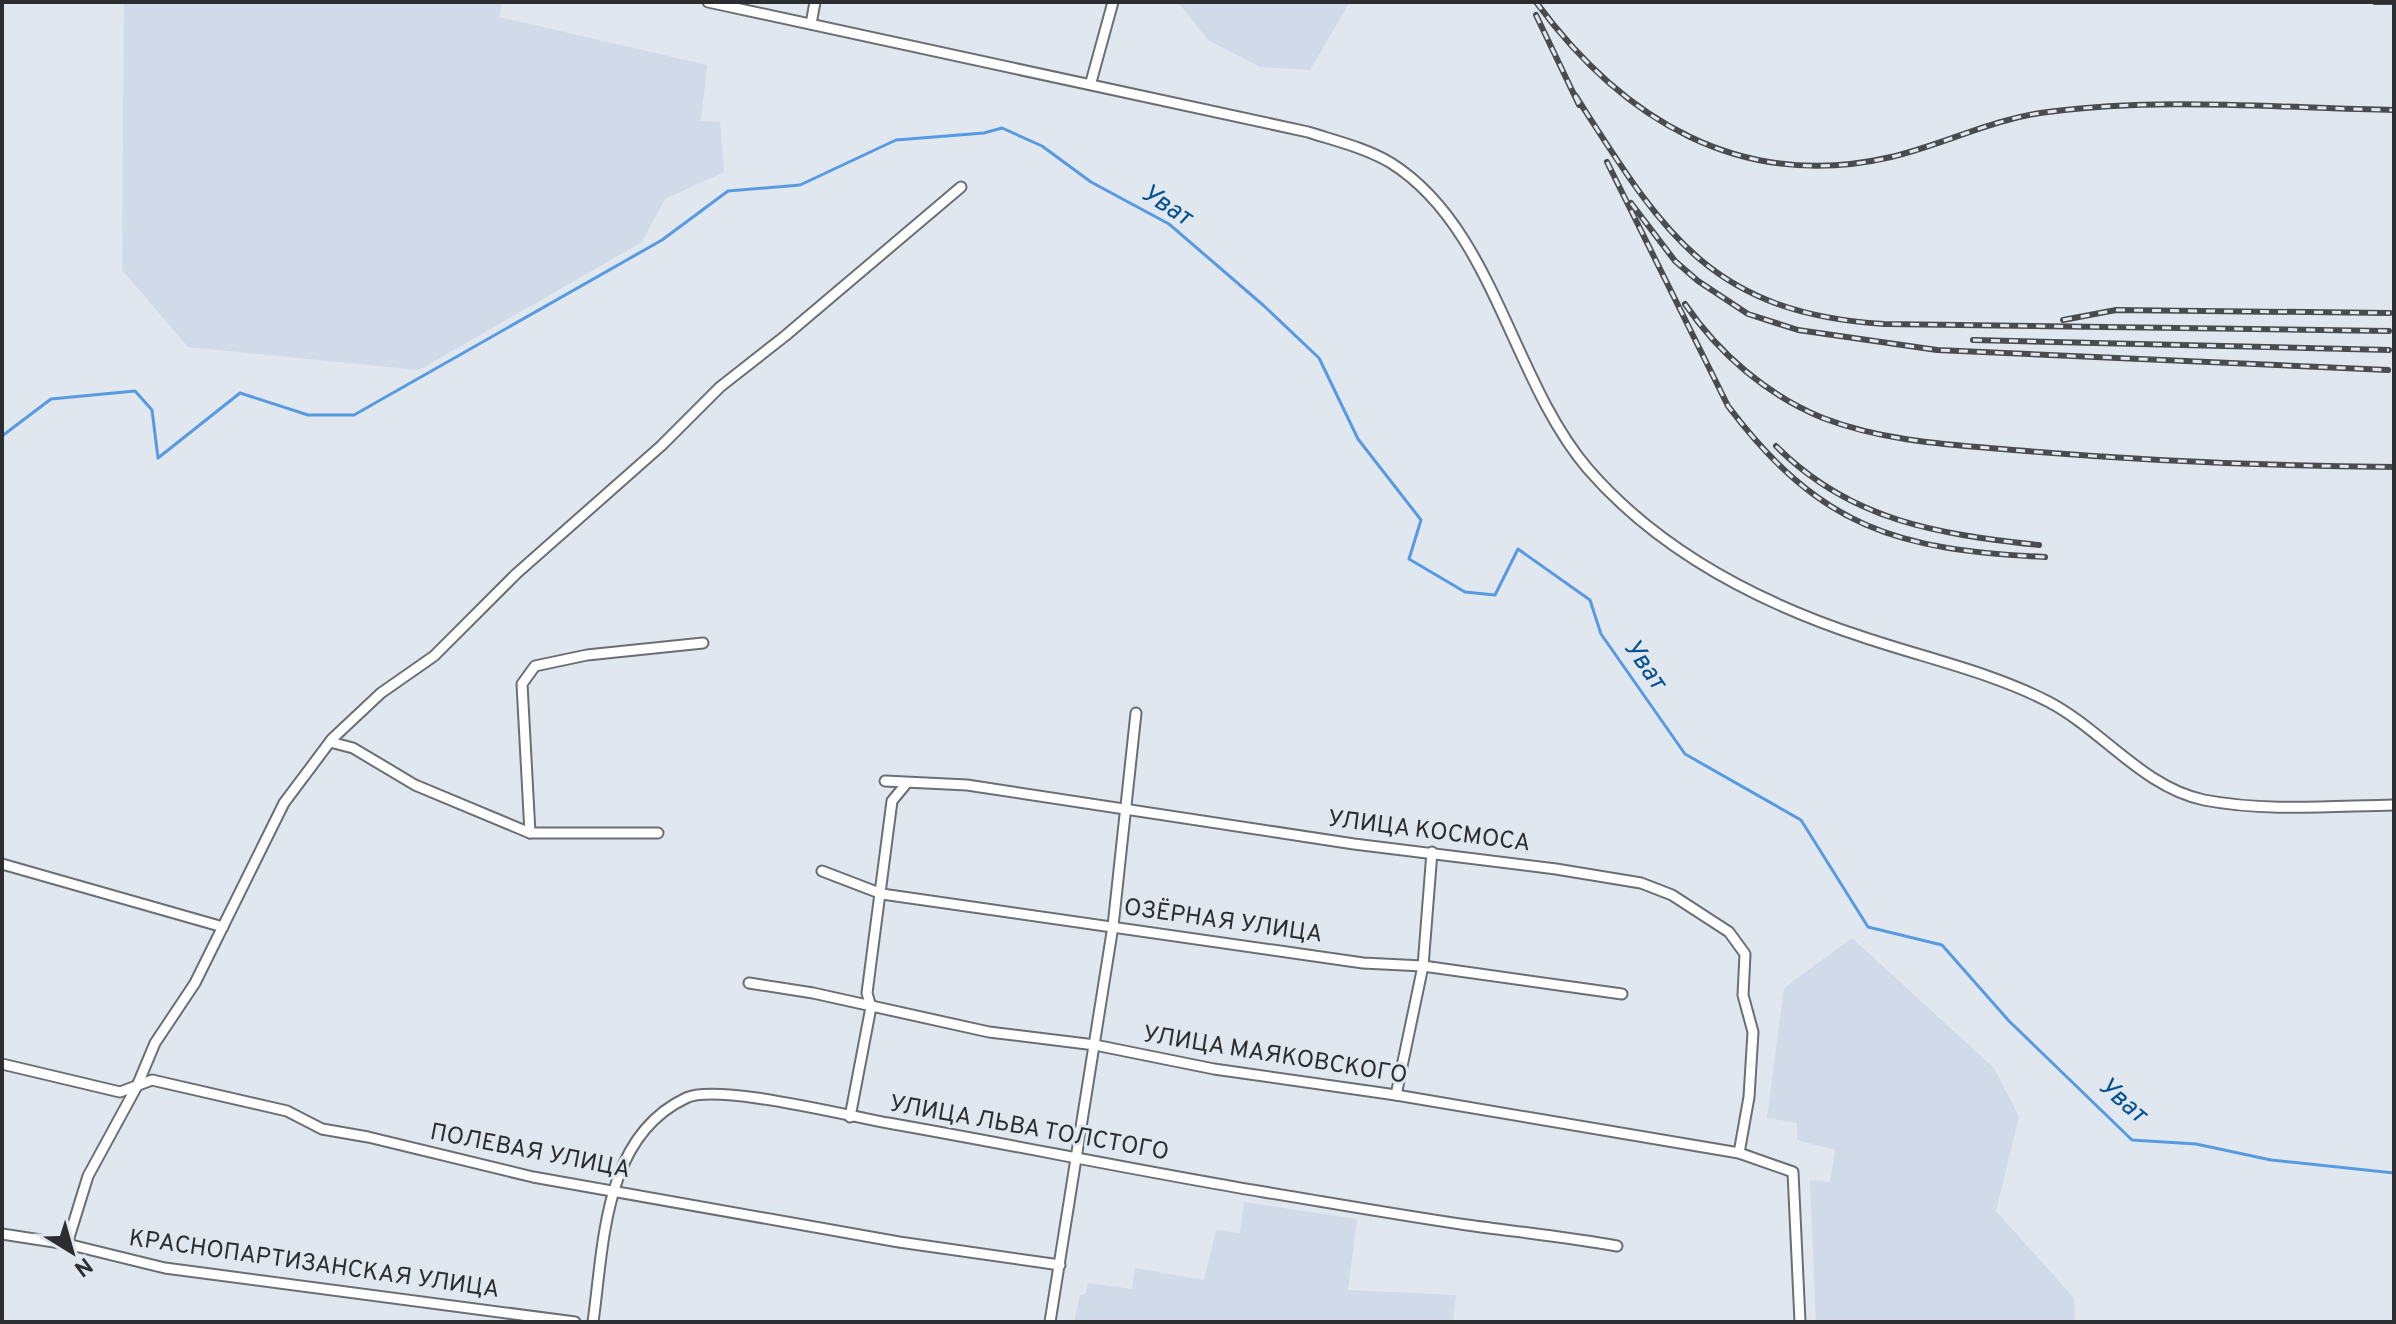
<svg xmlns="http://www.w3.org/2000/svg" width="2396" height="1324" font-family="Overpass,sans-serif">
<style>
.built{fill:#d0dae8}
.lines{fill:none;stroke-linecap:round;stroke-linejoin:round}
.stream{stroke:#579ae2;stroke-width:3}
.minor-casing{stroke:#696f75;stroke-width:13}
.minor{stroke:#fff;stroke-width:9}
.rail-casing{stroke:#494b4f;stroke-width:6}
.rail{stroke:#e1e7ef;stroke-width:3;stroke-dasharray:9;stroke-linecap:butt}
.labels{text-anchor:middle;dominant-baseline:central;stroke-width:6;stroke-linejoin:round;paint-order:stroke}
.street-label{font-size:24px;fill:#2b2d30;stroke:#e1e7ef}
.water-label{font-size:26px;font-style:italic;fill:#025192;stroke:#e1e7ef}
</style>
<rect width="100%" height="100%" fill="#e1e7ef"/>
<g class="built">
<path d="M 124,2 L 503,2 L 499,17 L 707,65 L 701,121 L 720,122 L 724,172 L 665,199 L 642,242 L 419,370 L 188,347 L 122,270 Z"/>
<path d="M 1178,2 L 1350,2 L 1310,70 L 1260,67 L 1208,40 Z"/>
<path d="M 1852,938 L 1994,1068 L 2019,1117 L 1996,1211 L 2074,1298 L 2075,1322 L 1816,1322 L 1810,1180 L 1830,1182 L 1835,1150 L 1797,1140 L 1797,1123 L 1767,1118 L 1784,988 Z"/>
<path d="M 1244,1202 L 1357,1219 L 1348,1290 L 1456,1295 L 1453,1322 L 1074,1322 L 1080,1295 L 1085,1295 L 1088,1283 L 1132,1289 L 1135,1268 L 1204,1280 L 1216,1230 L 1240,1233 Z"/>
</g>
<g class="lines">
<path class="stream" d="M 2,436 L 51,399 L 135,391 L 152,410 L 158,458 L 240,393 L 308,415 L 354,415 L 662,240 L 728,191 L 800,185 L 896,140 L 984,133 L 1002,128 L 1042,146 L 1091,182 L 1169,224 L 1263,305 L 1319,358 L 1358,439 L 1421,520 L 1409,559 L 1465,592 L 1495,595 L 1518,549 L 1590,600 L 1601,634 L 1685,754 L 1801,820 L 1868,927 L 1942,945 L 2009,1021 L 2132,1140 L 2196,1144 L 2271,1160 L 2394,1173"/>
<defs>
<g id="minor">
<path d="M 708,2 L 1308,132 C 1336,141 1366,148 1391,163 C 1494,228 1511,379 1588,469 C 1660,552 1759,603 1863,637 C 1925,658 1991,672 2049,702 C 2102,730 2143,787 2204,800 C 2266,812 2332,806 2394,805"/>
<path d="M 811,24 L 815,2"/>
<path d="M 1091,82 L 1113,2"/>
<path d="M 330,742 L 353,748 L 415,785 L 530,833 L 658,833"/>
<path d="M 885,781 L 967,785 L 1354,844 L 1556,869 L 1641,883 L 1672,895 L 1729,932 L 1745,954 L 1743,995 L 1753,1032 L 1749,1097 L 1739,1153"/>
<path d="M 530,833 L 522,684 L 535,666 L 587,655 L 703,643"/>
<path d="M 2,864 L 223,927"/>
<path d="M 822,871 L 882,894 L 1363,963 L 1423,966 L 1622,994"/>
<path d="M 749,983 L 813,993 L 989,1032 L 1095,1045 L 1214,1069 L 1396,1095 L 1739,1153 L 1793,1172 L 1800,1322"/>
<path d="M 2,1064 L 120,1092 L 152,1080 L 287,1111 L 322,1129 L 368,1137 L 533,1177 L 899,1242 L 1060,1265"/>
<path d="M 1396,1095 L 1423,966 L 1432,852"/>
<path d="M 850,1117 L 871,1007 L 867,993 L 892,801 L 906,784"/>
<path d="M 2,1234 L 67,1244 L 165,1268 L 575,1322"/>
<path d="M 67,1244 L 88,1176 L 137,1086 L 155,1043 L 195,983 L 284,803 L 332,739 L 381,693 L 434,656 L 516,574 L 661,446 L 720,387 L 785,336 L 961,187"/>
<path d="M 593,1322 C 604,1244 603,1137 686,1098 C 717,1083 848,1116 888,1123 C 1014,1145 1138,1171 1264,1192 C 1331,1203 1399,1215 1467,1225 C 1518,1232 1567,1237 1617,1246"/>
<path d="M 1050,1322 L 1113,926 L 1136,713"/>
</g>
</defs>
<use href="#minor" class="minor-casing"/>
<use href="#minor" class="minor"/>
<defs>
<g id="rail">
<path d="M 1536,2 C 1622,119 1740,192 1891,157 C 1943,145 1994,118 2048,112 C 2161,97 2280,108 2394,110"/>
<path d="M 2375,2 L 2394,2"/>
<path d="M 1536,15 L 1579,105"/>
<path d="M 1575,95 C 1662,230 1708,313 1884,324 L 2389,331"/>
<path d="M 1607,162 L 1728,406 C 1820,528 1897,550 2045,557"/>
<path d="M 1631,203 L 1675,261 L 1698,281 L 1748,314 L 1798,330 L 1937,350 L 2388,370"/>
<path d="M 1685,304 C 1719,354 1767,395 1823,418 C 1888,443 1958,445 2026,451 C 2149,461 2271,466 2394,467"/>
<path d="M 2063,320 L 2116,310 L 2390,313"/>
<path d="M 1973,340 L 2389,350"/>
<path d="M 1776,446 C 1851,521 1937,534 2039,545"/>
</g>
</defs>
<use href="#rail" class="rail-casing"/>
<use href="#rail" class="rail"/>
</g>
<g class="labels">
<g class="street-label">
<text transform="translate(1429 832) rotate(7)">УЛИЦА КОСМОСА</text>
<text transform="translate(1223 922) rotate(8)">ОЗЁРНАЯ УЛИЦА</text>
<text transform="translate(1275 1056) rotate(9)">УЛИЦА МАЯКОВСКОГО</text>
<text transform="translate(1029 1129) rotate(10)">УЛИЦА ЛЬВА ТОЛСТОГО</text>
<text transform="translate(530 1152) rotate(11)">ПОЛЕВАЯ УЛИЦА</text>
<text transform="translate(314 1265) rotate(8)">КРАСНОПАРТИЗАНСКАЯ УЛИЦА</text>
</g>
<g class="water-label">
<text transform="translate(1166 206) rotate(33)">Уват</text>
<text transform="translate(1644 665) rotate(55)">Уват</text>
<text transform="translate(2122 1101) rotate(41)">Уват</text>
</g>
</g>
<rect width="2396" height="1324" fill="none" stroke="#2b2d30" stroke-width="8"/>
<g transform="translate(72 1252) rotate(143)" stroke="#e1e7ef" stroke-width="6" paint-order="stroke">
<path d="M0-6L14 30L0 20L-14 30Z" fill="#2b2d30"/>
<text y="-12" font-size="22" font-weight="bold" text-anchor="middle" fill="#2b2d30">N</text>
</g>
</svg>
